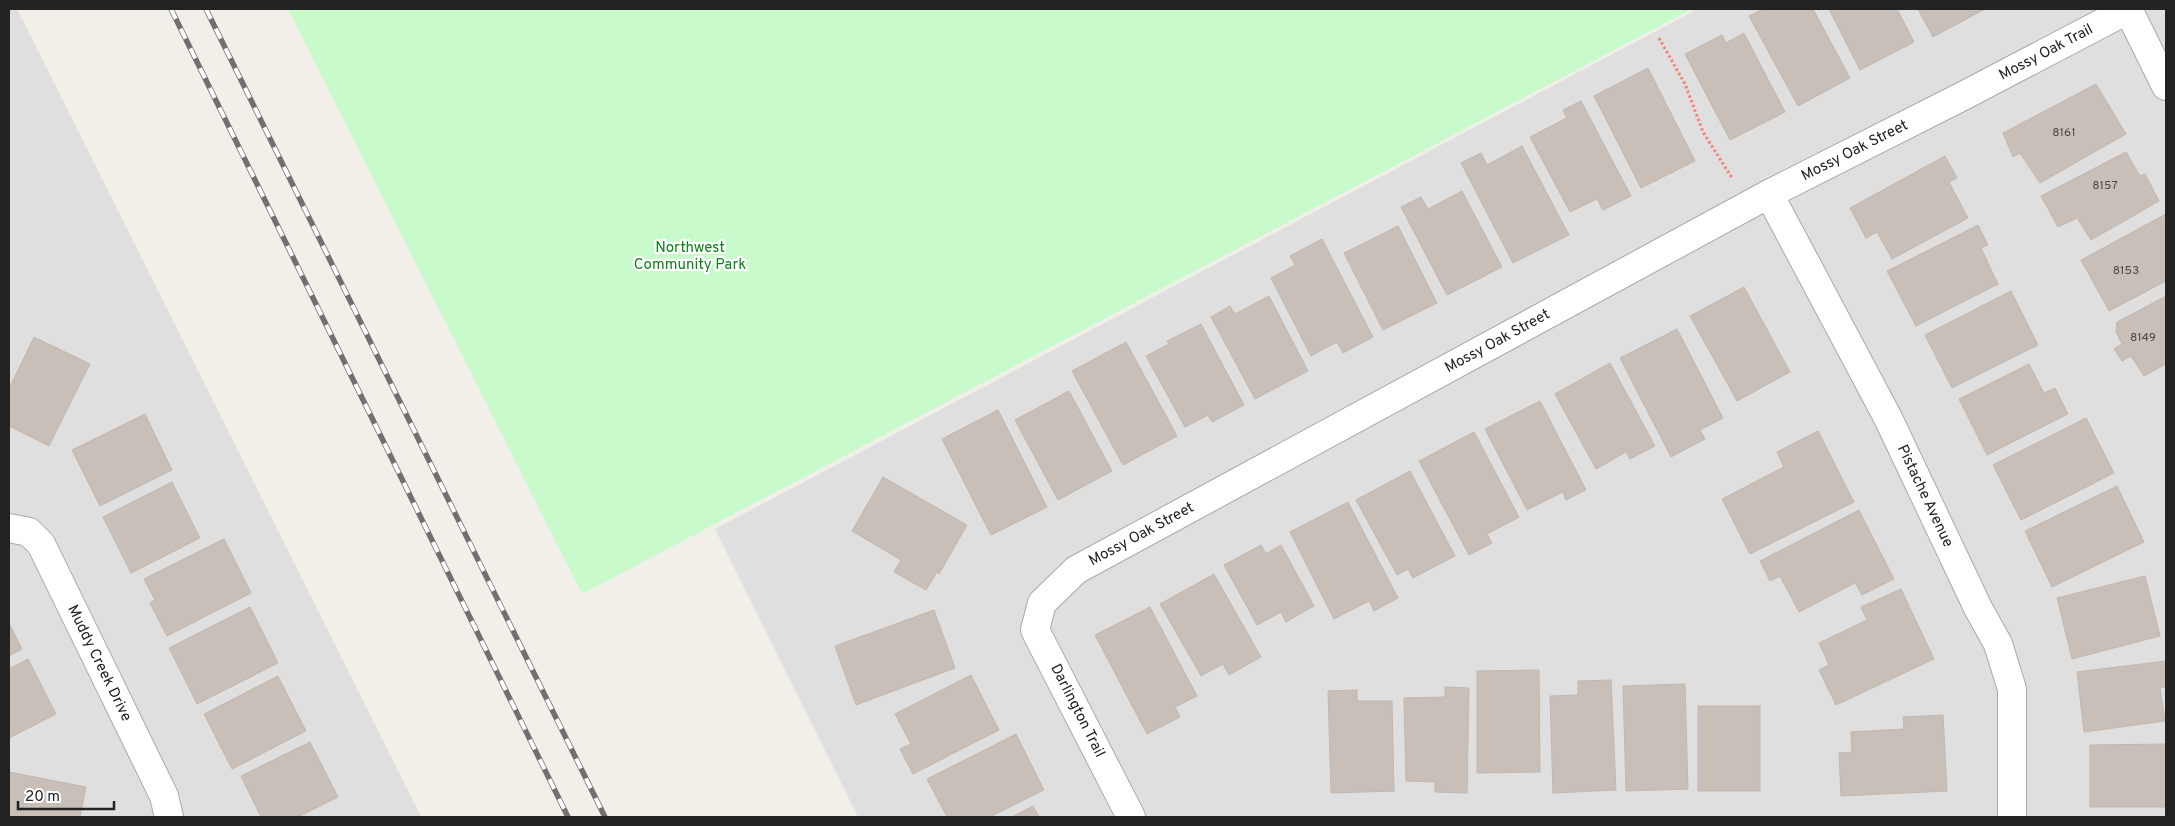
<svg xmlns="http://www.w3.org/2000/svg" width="2175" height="826" font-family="Overpass,sans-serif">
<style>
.residential{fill:#e0dfdf}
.park{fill:#c8facc}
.building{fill:#c7bfb8;stroke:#c4b6ab}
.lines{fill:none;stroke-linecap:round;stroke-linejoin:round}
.minor-casing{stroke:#a9a9a9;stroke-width:30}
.path{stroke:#fa8072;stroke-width:3;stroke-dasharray:2.5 2.5;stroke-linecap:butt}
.minor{stroke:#fff;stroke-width:28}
.rail-casing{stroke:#707070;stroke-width:5.5}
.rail{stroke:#fff;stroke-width:4;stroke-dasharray:11;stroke-linecap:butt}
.labels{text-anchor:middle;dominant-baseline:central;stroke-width:4.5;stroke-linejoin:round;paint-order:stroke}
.number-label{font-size:12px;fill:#4b4948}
.street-label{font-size:15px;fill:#222;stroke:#fff}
.park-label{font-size:15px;fill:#0c8416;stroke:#fff}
</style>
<rect width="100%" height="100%" fill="#f2efe9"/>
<g class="residential">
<path d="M 9,9 L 17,9 L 421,817 L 9,817 Z"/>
<path d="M 1698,9 L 2166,9 L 2166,817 L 858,817 L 715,529 Z"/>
</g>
<path class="park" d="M 288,9 L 1692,9 L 582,594 Z"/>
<g class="building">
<path d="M 1763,9 L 1813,9 L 1850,78 L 1798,106 L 1749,16 Z"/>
<path d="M 1829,9 L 1897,9 L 1914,42 L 1860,70 Z"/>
<path d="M 1918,9 L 1985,9 L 1933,37 Z"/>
<path d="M 1744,33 L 1785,112 L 1730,140 L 1685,54 L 1722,35 L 1726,43 Z"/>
<path d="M 1648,68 L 1695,161 L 1641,188 L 1594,96 Z"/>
<path d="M 2096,84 L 2126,134 L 2040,183 L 2020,153 L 2013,157 L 2003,133 Z"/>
<path d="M 1581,101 L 1631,196 L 1603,210 L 1597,199 L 1570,212 L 1530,137 L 1567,118 L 1563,110 Z"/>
<path d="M 1522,146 L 1569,235 L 1513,263 L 1461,163 L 1481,153 L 1487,165 Z"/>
<path d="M 2126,152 L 2140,176 L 2145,174 L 2159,201 L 2091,240 L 2077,218 L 2058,227 L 2041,196 Z"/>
<path d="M 1945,156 L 1957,178 L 1949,182 L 1968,218 L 1892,259 L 1877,232 L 1866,238 L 1850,208 Z"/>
<path d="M 1462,191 L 1502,267 L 1447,295 L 1401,207 L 1421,197 L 1428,209 Z"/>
<path d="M 2166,214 L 2166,281 L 2109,311 L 2081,260 Z"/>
<path d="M 1978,225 L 1988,245 L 1981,248 L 1998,284 L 1916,326 L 1887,271 Z"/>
<path d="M 1398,226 L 1437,303 L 1383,330 L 1344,253 Z"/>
<path d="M 1322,239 L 1373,337 L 1343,353 L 1337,342 L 1311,356 L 1271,278 L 1295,265 L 1290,256 Z"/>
<path d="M 1744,287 L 1790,372 L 1737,401 L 1690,316 Z"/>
<path d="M 2011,291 L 2038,345 L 1952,388 L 1925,335 Z"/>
<path d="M 1269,296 L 1308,371 L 1255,399 L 1211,317 L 1230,306 L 1235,314 Z"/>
<path d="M 2166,296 L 2166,364 L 2144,376 L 2131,356 L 2122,361 L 2114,349 L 2122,344 L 2116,332 L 2117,322 Z"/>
<path d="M 1201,324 L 1244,405 L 1212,422 L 1208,415 L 1185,427 L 1146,356 L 1169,344 L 1167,341 Z"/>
<path d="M 1677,329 L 1723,418 L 1700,430 L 1705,439 L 1671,457 L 1620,358 Z"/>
<path d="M 34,337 L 90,364 L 49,446 L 9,426 L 9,389 Z"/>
<path d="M 1126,342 L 1177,436 L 1123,465 L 1072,371 Z"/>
<path d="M 1610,363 L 1655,446 L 1630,459 L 1626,452 L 1596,469 L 1555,394 Z"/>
<path d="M 2029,364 L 2044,393 L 2055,388 L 2068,414 L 1987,455 L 1959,399 Z"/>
<path d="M 1069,391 L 1112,471 L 1058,500 L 1015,420 Z"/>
<path d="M 1540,401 L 1586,490 L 1566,500 L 1563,492 L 1527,510 L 1485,429 Z"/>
<path d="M 998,410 L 1047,507 L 991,535 L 942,439 Z"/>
<path d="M 145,414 L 172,470 L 100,506 L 72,450 Z"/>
<path d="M 2086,418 L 2114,473 L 2021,520 L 1993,465 Z"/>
<path d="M 1818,431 L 1854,502 L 1750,554 L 1722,499 L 1784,467 L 1777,452 Z"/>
<path d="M 1474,432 L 1519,517 L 1487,534 L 1492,543 L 1469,555 L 1419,461 Z"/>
<path d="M 1410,471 L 1455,556 L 1413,578 L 1408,569 L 1397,575 L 1356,500 Z"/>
<path d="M 883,477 L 967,525 L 939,574 L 937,572 L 926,590 L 894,572 L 901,560 L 852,531 Z"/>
<path d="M 172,482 L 200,538 L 131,573 L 103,517 Z"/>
<path d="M 2117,486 L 2144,542 L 2052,587 L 2025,531 Z"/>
<path d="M 1348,502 L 1398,598 L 1374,611 L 1369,601 L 1334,619 L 1290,532 Z"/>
<path d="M 1859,510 L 1894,579 L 1862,595 L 1855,583 L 1799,612 L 1780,576 L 1770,581 L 1760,561 Z"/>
<path d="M 224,539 L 251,593 L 167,636 L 150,603 L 155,600 L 144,579 Z"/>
<path d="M 1261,545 L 1266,554 L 1281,545 L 1314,606 L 1286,622 L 1281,612 L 1257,625 L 1224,565 Z"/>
<path d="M 1214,574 L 1261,657 L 1229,675 L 1223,664 L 1201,676 L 1160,604 Z"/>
<path d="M 2145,576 L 2160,636 L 2072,659 L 2057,598 Z"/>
<path d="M 1901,589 L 1934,659 L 1836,705 L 1819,670 L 1829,665 L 1819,643 L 1867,620 L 1861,607 Z"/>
<path d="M 250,607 L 278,663 L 197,704 L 169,648 Z"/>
<path d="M 1150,607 L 1197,696 L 1175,707 L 1180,717 L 1147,734 L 1095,635 Z"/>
<path d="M 934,610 L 955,668 L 856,705 L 835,646 Z"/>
<path d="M 9,623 L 22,649 L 9,656 Z"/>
<path d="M 28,659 L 56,714 L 9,738 L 9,669 Z"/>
<path d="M 2166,661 L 2166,687 L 2160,687 L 2165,721 L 2084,732 L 2077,672 Z"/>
<path d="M 1539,670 L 1540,772 L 1477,773 L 1477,671 Z"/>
<path d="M 971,675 L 999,730 L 913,774 L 900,749 L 911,744 L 895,714 Z"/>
<path d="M 278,676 L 306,731 L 232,769 L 204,714 Z"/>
<path d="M 1611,680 L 1616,790 L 1553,793 L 1550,696 L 1578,695 L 1578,681 Z"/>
<path d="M 1685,684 L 1688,789 L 1626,791 L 1623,686 Z"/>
<path d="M 1445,687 L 1469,688 L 1467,793 L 1435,792 L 1435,782 L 1406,781 L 1404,698 L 1445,697 Z"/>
<path d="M 1357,690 L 1357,701 L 1392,701 L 1394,791 L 1331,793 L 1328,691 Z"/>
<rect x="1698" y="706" width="62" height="85"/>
<path d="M 1943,715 L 1947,791 L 1841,796 L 1839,753 L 1852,752 L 1851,732 L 1904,729 L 1903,717 Z"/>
<path d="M 1016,734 L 1044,790 L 990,817 L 947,817 L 927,779 Z"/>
<path d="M 310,742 L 338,797 L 298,817 L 261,817 L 241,776 Z"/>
<path d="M 2166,744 L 2166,807 L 2090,807 L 2090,745 Z"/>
<path d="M 9,772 L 86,787 L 80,817 L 9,817 Z"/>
<path d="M 1033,806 L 1039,817 L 1012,817 Z"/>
</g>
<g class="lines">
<defs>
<g id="minor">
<path d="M 2128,9 L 2166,86"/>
<path id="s1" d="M 1769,194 L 1888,418 L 1978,608 L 1998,644 L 2012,689 L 2012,817"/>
<path id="s2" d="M 9,528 L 29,532 L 41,544 L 164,796 L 169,817"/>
<path id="s3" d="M 1131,817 L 1035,630 L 1042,603 L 1076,570 L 1769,194 L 1963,96 L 2129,9"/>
</g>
</defs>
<use href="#minor" class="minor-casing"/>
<path class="path" d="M 1659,38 L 1685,84 L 1703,132 L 1732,178"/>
<use href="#minor" class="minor"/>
<defs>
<g id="rail">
<path d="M 171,9 L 568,817"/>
<path d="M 206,9 L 605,817"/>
</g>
</defs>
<use href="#rail" class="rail-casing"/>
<use href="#rail" class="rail"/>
</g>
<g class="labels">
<g class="number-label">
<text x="2064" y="133">8161</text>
<text x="2105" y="186">8157</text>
<text x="2126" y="271">8153</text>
<text x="2143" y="338">8149</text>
</g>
<g class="street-label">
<text stroke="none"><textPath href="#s3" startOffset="1385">Mossy Oak Trail</textPath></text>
<text stroke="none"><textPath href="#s3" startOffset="1170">Mossy Oak Street</textPath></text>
<text stroke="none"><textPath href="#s3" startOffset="765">Mossy Oak Street</textPath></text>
<text stroke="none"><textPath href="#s1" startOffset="340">Pistache Avenue</textPath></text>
<text stroke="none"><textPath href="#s3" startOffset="360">Mossy Oak Street</textPath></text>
<text stroke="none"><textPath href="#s2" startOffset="170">Muddy Creek Drive</textPath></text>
<text transform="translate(1077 711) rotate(63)">Darlington Trail</text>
</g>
<g class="park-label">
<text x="690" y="248">Northwest<tspan x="690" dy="17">Community Park</tspan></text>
</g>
</g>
<rect width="2175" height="826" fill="none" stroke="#222222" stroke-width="20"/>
<path d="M18 801v8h96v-8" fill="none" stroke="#222222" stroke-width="2.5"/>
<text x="25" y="801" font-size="15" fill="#222222" stroke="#ffffff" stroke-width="4" paint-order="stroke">20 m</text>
</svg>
